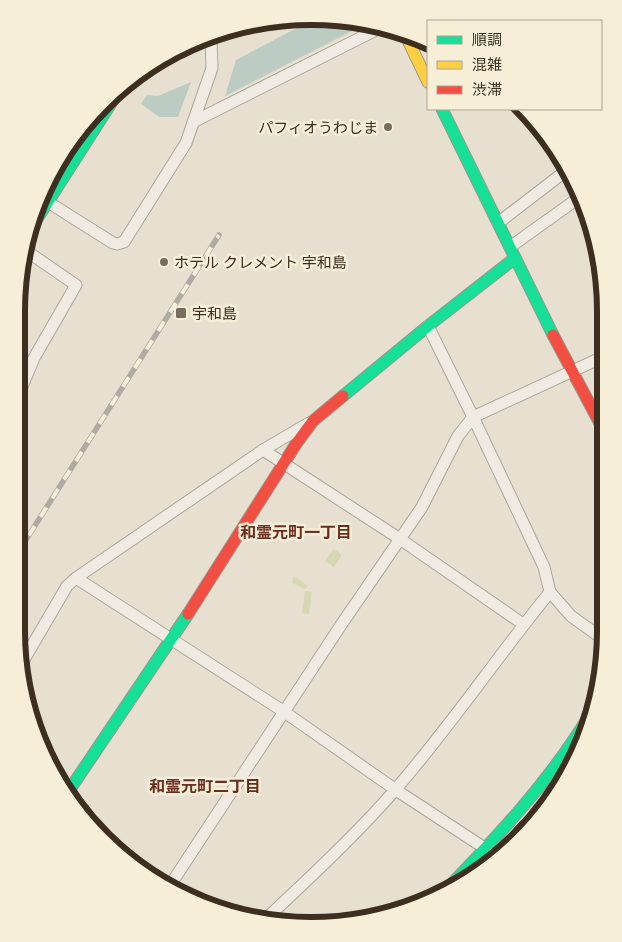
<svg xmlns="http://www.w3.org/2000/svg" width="622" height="942" font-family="'Noto Serif','Noto Sans JP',serif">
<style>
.green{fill:#d6d7b3}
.water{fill:#bcccc2}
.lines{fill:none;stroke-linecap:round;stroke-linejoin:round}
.street-casing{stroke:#ada599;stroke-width:13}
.fast-casing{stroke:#9c958a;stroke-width:13}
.slow-casing{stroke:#9c958a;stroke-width:13}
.jam-casing{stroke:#9c958a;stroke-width:13}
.street{stroke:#efebe3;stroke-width:11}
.fast{stroke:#16e098;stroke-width:11}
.slow{stroke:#ffcf43;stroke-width:11}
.jam{stroke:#f24e42;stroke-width:11}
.rail-casing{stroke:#afaaa2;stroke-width:5.5}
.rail{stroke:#f7eed8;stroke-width:4;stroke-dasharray:11;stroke-linecap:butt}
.poi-dot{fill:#786c5e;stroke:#f7eed8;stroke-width:2}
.labels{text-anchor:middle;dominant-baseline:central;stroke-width:5;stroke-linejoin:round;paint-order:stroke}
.poi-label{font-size:15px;fill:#3d2e20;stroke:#f7eed8;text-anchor:start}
.neighbourhood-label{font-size:16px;font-weight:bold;fill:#6b2e1e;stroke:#f7eed8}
.rim{fill:none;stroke:#3d2e20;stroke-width:6}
</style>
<rect width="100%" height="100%" fill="#e7e0d1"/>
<g class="green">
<path d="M 334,549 L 342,555 L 334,567 L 325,561 Z"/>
<path d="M 293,575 L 308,586 L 305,589 L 292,583 Z"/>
<path d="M 305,591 L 312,592 L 309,614 L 302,613 Z"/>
</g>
<g class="water">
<path d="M 312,20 L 362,26 L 225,96 L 236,60 Z"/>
<path d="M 191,82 L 178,117 L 159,117 L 141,104 L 147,95 L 158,96 Z"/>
</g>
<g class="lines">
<defs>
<g id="street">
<path d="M 193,122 L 380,28"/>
<path d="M 48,202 L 113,243 L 117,244 L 124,242 L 186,143 L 212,68 L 211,38"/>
<path d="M 498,223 L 567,170"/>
<path d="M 510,247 L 580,197"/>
<path d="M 428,326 L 473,417 L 544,567 L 550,592 L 571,616 L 603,639"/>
<path d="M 18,396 L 34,358 L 76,285 L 25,250"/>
<path d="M 263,450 L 400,539 L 523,624"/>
<path d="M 76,578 L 283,711 L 396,790 L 486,849 L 495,856"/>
<path d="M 22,663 L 67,586 L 76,578 L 263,450 L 309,423"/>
<path d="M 128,861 L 159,881"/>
<path d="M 169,887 L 341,625 L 422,507 L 458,436 L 473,417 L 605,356"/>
<path d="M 266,919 C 310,877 355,836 395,790 C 450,727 497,657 550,592"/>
</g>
<g id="fast">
<path d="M 175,51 L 215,37"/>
<path d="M 442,109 L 553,335"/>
<path d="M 33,225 L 115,97"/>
<path d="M 343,396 L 428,326 L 515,258"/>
<path d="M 66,795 L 188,614"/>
<path d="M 444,892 C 497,837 549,782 589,716"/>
</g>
<path id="slow" d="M 404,32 L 428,82"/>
<g id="jam">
<path d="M 553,335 L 604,431"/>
<path d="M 188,614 L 296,444 L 313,421 L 343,396"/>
</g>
</defs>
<use href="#street" class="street-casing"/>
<use href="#fast" class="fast-casing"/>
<use href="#slow" class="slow-casing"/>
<use href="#jam" class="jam-casing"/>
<use href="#street" class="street"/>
<use href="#fast" class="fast"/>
<use href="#slow" class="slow"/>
<use href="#jam" class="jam"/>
<defs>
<path id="rail" d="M 17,554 L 219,235"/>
</defs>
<use href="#rail" class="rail-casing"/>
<use href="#rail" class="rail"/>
</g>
<g class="poi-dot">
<circle cx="388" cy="127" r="5"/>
<circle cx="164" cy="262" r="5"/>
<rect x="175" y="307" width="12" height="12" rx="2.5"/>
</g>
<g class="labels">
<g class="poi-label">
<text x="378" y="127" text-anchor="end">パフィオうわじま</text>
<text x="174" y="262">ホテル クレメント 宇和島</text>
<text x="192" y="313">宇和島</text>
</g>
<g class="neighbourhood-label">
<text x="296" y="532">和霊元町一丁目</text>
<text x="205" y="786">和霊元町二丁目</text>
</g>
</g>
<path d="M0 0H622V942H0ZM311 25H311A286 286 0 0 1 597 311V631A286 286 0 0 1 311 917H311A286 286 0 0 1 25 631V311A286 286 0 0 1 311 25Z" fill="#f7eed8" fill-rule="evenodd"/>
<path class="rim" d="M311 25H311A286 286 0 0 1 597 311V631A286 286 0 0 1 311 917H311A286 286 0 0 1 25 631V311A286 286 0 0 1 311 25Z"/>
<rect x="427" y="20" width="175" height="90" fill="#f7eed8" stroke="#ada18e"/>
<rect x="437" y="36" width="25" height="8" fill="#16e098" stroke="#ada18e"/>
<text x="472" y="45" font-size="15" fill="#3d2e20">順調</text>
<rect x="437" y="61" width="25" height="8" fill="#ffcf43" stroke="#ada18e"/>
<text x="472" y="70" font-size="15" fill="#3d2e20">混雑</text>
<rect x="437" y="86" width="25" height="8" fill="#f24e42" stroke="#ada18e"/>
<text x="472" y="95" font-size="15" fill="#3d2e20">渋滞</text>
</svg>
